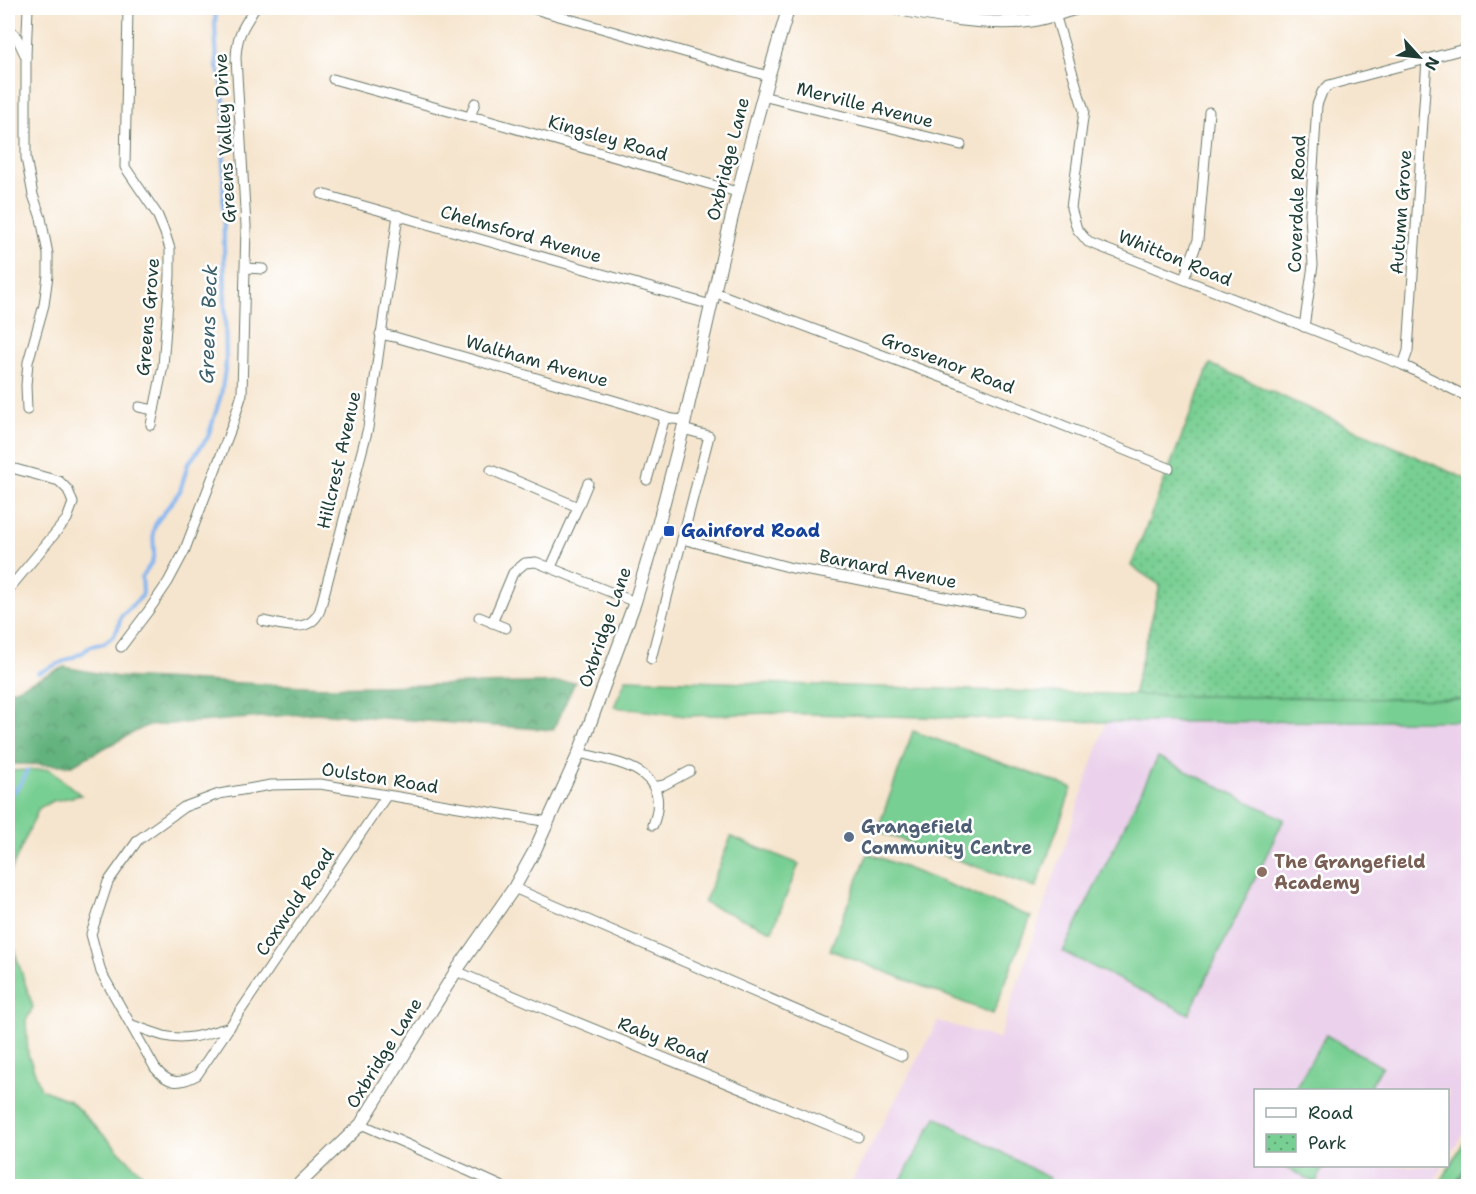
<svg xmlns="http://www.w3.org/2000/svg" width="1476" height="1194" font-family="'Shantell Sans',sans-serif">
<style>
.built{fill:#ebd1eb}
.green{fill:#78cf93;stroke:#4c8664;stroke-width:1.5}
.forest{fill:url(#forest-crowns);stroke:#407858;stroke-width:1.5}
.park{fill:url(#park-dots);stroke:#4c8664;stroke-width:1.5}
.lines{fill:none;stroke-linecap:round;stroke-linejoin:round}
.stream{stroke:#82b5ef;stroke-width:4}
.minor-casing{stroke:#6a786a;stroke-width:11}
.tertiary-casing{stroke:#6a786a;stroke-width:14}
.minor{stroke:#fff;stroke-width:9}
.tertiary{stroke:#fff;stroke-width:12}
.transit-dot{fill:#1a4fb4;stroke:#fff;stroke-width:2}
.service-dot{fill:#5c6f8a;stroke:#fff;stroke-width:2}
.education-dot{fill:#8d6e63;stroke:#fff;stroke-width:2}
.labels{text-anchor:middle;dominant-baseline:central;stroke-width:5;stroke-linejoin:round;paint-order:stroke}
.street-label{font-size:18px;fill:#1f3d34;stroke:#fff}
.transit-label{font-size:18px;font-weight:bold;fill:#164399;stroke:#fff;text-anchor:start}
.service-label{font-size:18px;font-weight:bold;fill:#4e5e75;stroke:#fff;text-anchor:start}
.education-label{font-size:18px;font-weight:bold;fill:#785e54;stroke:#fff;text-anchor:start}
.water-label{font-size:20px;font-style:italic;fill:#3d616c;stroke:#fff}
</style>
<defs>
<pattern id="forest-crowns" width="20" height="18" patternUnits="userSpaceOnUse" patternTransform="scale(1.5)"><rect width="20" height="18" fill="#62b27d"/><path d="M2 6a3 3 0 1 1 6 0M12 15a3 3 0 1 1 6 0" fill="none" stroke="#509267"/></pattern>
<pattern id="park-dots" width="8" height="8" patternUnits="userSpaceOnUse" patternTransform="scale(1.5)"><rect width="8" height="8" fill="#78cf93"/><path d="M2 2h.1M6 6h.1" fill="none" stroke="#62a979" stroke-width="1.8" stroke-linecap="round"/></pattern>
</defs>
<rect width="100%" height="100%" fill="#fff"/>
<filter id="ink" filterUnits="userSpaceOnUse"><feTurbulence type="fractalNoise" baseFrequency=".0167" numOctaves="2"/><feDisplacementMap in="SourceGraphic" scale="12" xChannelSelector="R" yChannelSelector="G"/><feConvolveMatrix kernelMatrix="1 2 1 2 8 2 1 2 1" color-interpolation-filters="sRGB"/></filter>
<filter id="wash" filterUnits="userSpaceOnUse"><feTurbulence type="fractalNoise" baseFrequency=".008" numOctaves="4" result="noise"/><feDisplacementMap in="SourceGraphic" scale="24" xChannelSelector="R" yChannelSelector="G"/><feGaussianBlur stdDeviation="1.35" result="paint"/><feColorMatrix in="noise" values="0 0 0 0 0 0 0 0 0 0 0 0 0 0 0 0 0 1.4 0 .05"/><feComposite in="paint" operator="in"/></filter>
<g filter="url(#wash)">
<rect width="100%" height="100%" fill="#f6e5ce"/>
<path class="built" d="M 1468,721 L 1468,1125 L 1448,1159 L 1448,1090 L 1256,1090 L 1256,1166 L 1444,1166 L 1431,1186 L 849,1186 L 938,1021 L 999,1039 L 1106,722 Z"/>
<g class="green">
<path d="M 626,679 L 1133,695 L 1468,700 L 1468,721 L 1106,722 L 771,713 L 686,716 L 614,707 Z"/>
<path d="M 913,731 L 1072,788 L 1036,888 L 877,831 Z"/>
<path d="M 1158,757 L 1284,819 L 1189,1014 L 1063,952 Z"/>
<path d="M 49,769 L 81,795 L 53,801 L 39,808 L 8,877 L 8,771 Z"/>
<path d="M 731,837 L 799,864 L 772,931 L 704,903 Z"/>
<path d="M 868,853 L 1031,917 L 993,1014 L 830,950 Z"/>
<path d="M 8,932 L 33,1007 L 26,1021 L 28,1054 L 41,1089 L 70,1101 L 142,1174 L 130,1186 L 8,1186 Z"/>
<path d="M 1326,1035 L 1382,1067 L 1368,1090 L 1294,1090 Z"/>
<path d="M 936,1117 L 1049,1178 L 1044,1186 L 898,1186 Z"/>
<path d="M 1468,1135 L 1468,1186 L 1438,1186 Z"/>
<path d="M 1284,1166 L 1325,1166 L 1315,1183 Z"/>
</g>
<g class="forest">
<path d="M 64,667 L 118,677 L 325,687 L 575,682 L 553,730 L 315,713 L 146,726 L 72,765 L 8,764 L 8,691 L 13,690 Z"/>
<path d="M 1468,1163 L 1468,1186 L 1454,1186 Z"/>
</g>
<path class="park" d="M 1210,364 L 1468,480 L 1468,700 L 1133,695 L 1160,585 L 1131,566 Z"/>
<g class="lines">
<g class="stream">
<path d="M 38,673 L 82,653 L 91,646 L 104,643 L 113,636 L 118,628 L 121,616 L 142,596 L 143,592 L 142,577 L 152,562 L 154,554 L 153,531 L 156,523 L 180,491 L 188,464 L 208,437 L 221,395 L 226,363 L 223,187 L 225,114 L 222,81 L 217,67 L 215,24 L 216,8"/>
<path d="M 8,799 C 16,788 23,784 27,770"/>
</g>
</g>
</g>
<g filter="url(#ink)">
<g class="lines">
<defs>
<g id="minor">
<path d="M 128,8 L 125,167 L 157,214 L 165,233 L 170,249 L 170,276 L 163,366 L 151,425"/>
<path d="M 531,8 L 768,76"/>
<path d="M 1055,14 L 1084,111 L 1071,208 L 1077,229 L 1088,242 L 1403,365 L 1468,397"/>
<path d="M 8,28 L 16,36 L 26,57 L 26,158 L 33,195 L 41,218 L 48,254 L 48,275 L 44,305 L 28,362 L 26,385 L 27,410"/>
<path d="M 26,56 L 28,8"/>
<path d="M 333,79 L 470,117 L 482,119 L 737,192"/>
<path d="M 762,96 L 961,145"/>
<path d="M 470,117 L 475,103"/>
<path d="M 322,194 L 711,305"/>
<path d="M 245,268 L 263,269"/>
<path d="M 1184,279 L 1198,240 L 1209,112"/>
<path d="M 714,292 L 965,386 L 1169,468"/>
<path d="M 1304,327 L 1313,265 L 1310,215 L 1317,105 L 1322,92 L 1329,85 L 1468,48"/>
<path d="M 380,334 L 395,337 L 626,404 L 665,417 L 673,419 L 685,420"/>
<path d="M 1403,365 L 1408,351 L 1427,59"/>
<path d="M 139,407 L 154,410"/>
<path d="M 8,467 L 59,481 L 68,490 L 73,503 L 67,519 L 8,590"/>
<path d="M 491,470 L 578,507 L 551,567"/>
<path d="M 647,480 L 665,417"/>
<path d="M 578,507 L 588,483"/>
<path d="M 682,539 L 792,568 L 851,578 L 1018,612"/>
<path d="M 479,617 L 506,628"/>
<path d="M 263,621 C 283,625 310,635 320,610 L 368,428 L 398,215"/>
<path d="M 492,623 L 513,573 L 525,563 L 536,562 L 635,602"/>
<path d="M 121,647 L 149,610 L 168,582 L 184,552 L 232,426 L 242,394 L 246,226 L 236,58 C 237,33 243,28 255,8"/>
<path d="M 651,659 L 709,436 L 683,429"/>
<path d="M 579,753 C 619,763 674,769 653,825"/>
<path d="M 654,787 L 664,785 L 690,771"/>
<path d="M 387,795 L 197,1075 C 179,1085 168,1084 155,1068 L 101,972 L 91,934 L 108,882 L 138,840 L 184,807 L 219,794 L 271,785 L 320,784 L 537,820 L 548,822"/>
<path d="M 514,888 L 902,1056"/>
<path d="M 456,971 L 535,1005 L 858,1137"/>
<path d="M 132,1025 C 143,1029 154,1033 164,1036 C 187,1042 209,1033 230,1027"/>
<path d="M 361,1124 L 468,1171 L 501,1186"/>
</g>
<g id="tertiary">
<path d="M 893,8 C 934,16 987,26 1028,21 C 1045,19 1062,12 1078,8"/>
<path d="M 297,1186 L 361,1124 L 456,971 L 514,888 L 535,850 L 579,753 L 635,602 L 657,529 L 683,429 L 685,420 C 716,283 746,147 787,13 L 791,8"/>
</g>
</defs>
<use href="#minor" class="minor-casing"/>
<use href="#tertiary" class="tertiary-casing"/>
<use href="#minor" class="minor"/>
<use href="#tertiary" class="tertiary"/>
</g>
</g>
<rect class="transit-dot" x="663" y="525" width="12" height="12" rx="3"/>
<circle class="service-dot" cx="849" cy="837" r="6"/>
<circle class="education-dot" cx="1262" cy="872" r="6"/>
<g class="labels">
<g class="street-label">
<text transform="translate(865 105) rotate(14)">Merville Avenue</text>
<text transform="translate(225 138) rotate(-93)">Greens Valley Drive</text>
<text transform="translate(608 138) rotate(16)">Kingsley Road</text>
<text transform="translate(728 159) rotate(-76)">Oxbridge Lane</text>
<text transform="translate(1297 204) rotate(-88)">Coverdale Road</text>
<text transform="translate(1401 212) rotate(-86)">Autumn Grove</text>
<text transform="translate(521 234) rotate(16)">Chelmsford Avenue</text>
<text transform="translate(1175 258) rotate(22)">Whitton Road</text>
<text transform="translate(148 317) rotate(-85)">Greens Grove</text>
<text transform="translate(537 361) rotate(16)">Waltham Avenue</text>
<text transform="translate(948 363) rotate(21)">Grosvenor Road</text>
<text transform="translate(339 460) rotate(-77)">Hillcrest Avenue</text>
<text transform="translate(888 569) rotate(11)">Barnard Avenue</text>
<text transform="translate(605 627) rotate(-71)">Oxbridge Lane</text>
<text transform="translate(380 778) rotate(9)">Oulston Road</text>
<text transform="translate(295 902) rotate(-56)">Coxwold Road</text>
<text transform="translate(663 1040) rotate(22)">Raby Road</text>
<text transform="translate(384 1053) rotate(-58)">Oxbridge Lane</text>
</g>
<g class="transit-label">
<text x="681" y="531">Gainford Road</text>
</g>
<g class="service-label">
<text x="861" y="827">Grangefield<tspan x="861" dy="21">Community Centre</tspan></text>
</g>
<g class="education-label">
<text x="1274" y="862">The Grangefield<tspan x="1274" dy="21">Academy</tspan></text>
</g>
<g class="water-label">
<text transform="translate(208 324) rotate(-88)">Greens Beck</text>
</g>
</g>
<rect width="1476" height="1194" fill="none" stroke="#fff" stroke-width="30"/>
<rect x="1254" y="1089" width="195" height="78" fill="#ffffff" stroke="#a5b1ae" stroke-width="1.5"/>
<rect x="1266" y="1108" width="30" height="9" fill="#ffffff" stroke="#a5b1ae" stroke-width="1.5"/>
<text x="1308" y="1119" font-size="18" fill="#1f3d34">Road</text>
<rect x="1266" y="1134" width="30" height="18" fill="url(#park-dots)" stroke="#a5b1ae" stroke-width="1.5"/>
<text x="1308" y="1149" font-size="18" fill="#1f3d34">Park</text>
<g transform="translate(1419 57) rotate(117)" stroke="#ffffff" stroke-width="4.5" paint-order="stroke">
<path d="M0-4.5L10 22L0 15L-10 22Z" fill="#1f3d34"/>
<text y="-9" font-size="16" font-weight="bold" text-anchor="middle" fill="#1f3d34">N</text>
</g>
</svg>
